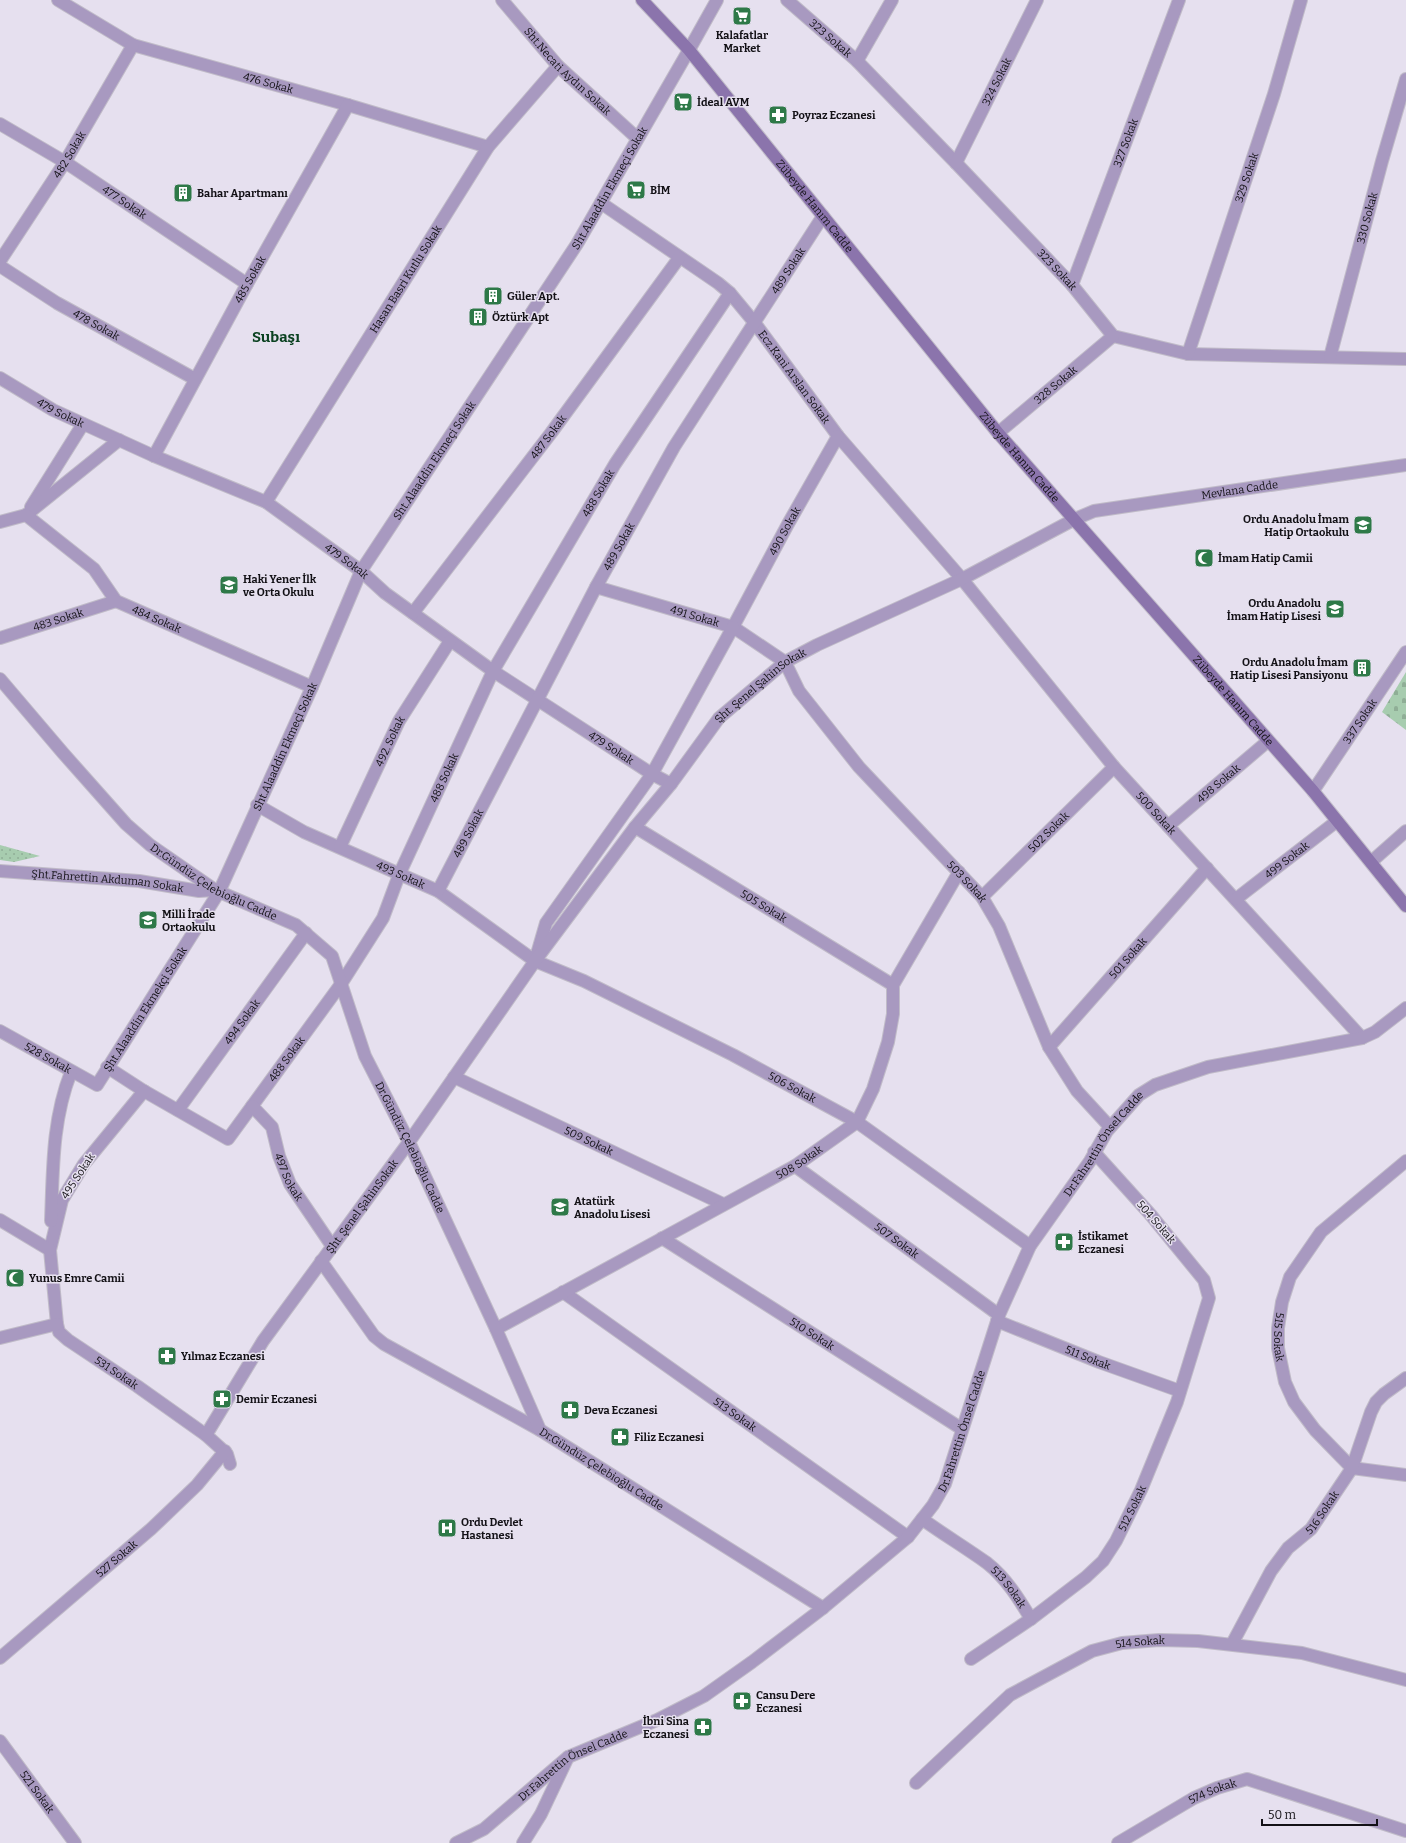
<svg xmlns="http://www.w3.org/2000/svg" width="1406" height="1843" font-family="Bitter,serif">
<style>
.cemetery{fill:url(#cemetery-stones)}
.park{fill:url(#park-dots)}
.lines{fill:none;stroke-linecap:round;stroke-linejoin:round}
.minor-casing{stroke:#c0bbc8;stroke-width:14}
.tertiary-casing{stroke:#c0bbc8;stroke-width:14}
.secondary-casing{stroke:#c0bbc8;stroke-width:14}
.minor{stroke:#a899c0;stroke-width:12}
.tertiary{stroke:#a899c0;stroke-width:12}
.secondary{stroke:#8b74ac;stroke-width:12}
.labels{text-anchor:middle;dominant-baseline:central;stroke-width:3;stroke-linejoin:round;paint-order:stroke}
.poi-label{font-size:11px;font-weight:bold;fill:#131116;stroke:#e6e0ef;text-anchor:start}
.street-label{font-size:11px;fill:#131116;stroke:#e6e0ef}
.district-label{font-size:15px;font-weight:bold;fill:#0b4221;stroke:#e6e0ef}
</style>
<defs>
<pattern id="cemetery-stones" width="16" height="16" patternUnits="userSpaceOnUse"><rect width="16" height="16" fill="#a7ccaf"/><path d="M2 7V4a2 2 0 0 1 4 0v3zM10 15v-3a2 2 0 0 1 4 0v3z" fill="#8fae96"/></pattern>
<pattern id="park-dots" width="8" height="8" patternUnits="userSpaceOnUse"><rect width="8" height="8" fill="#a7ccaf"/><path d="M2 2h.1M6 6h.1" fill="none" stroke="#8fae96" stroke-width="1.8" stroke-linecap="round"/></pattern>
</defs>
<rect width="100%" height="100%" fill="#e6e0ef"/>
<path class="cemetery" d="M 1406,672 L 1406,730 L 1382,712 Z"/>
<path class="park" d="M 0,845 L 40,856 L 14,862 L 0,860 Z"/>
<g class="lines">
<defs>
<g id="minor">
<path id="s1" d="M 58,0 L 133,45 L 348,105 L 488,147"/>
<path id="s2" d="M 502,0 L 558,66 L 637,138"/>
<path id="s3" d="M 787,0 L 857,61 L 956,163 L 1072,285 L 1113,336 L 1188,354 L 1406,359"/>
<path d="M 857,61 L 892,0"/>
<path id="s4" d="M 0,124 L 65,162 L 247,284"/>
<path id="s5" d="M 956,163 L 1037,0"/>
<path id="s6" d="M 601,203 L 718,283 L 730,293 L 754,322 L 838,436 L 962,579 L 1114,767 L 1362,1038"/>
<path id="s7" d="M 0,261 L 65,162 L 133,45"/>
<path id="s8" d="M 0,266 L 57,303 L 195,379"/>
<path id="s9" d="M 1072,285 L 1179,0"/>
<path id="s10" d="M 1188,354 L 1274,94 L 1301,0"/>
<path id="s11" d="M 1330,357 L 1382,161 L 1406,79"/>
<path id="s12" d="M 0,378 L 53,410 L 154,456 L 266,502 L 361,571 L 385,593 L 493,671 L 652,774 L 671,784"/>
<path id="s13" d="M 998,433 L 1113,336"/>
<path id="s14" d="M 154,456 L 247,284 L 348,105"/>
<path id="s15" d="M 266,502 L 488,147 L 558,66"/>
<path d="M 31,507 L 83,424"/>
<path d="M 26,515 L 119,440"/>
<path id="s16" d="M 0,522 L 26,515 L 94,569 L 116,601 L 312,687"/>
<path id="s17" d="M 596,587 L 733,627 L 785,662 L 799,691 L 859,767 L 982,897 L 999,926 L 1049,1047 L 1077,1091 L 1110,1127"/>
<path id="s18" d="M 413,613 L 551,433 L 679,258"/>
<path id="s19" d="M 733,627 L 788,524 L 838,436"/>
<path id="s20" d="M 0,638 L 116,601"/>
<path id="s21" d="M 1313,791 L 1406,652"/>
<path id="s22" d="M 257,805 L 304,832 L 438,891 L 535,961 L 584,981 L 733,1055 L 857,1122 L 1030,1246"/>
<path id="s23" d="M 1168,826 L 1268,741"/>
<path id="s24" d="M 635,827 L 893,985"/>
<path id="s25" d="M 340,847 L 399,721 L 450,641"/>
<path d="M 1371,862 L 1406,831"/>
<path id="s26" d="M 0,871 L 139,881 L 199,891 L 215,890"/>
<path id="s27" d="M 438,891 L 596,587 L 674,447 L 823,216"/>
<path id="s28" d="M 982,897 L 1114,767"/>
<path id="s29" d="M 1236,899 L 1337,821"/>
<path id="s30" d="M 0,1031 L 97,1085 L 219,892 L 312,687 L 361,571 L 577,244 L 689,50"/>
<path id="s31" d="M 1049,1047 L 1207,868"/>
<path id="s32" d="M 107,1067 L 144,1091 L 228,1139 L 341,984 L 383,918 L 399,875 L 493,671 L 615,464 L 730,293"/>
<path id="s33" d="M 454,1077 L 723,1204"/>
<path id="s34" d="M 144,1091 L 84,1164 L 62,1200 L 50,1250 L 57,1324 L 59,1332 L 68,1340 L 137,1386 L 206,1435 L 227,1454 L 230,1464"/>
<path id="s35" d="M 252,1106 L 272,1127 L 279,1156 L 290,1184 L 332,1246"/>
<path id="s36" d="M 178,1110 L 306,933"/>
<path id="s37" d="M 1406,1161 L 1321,1232 L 1290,1277 L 1282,1302 L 1278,1328 L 1278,1348 L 1285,1382 L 1294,1402 L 1315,1430 L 1352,1468 L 1406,1475"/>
<path id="s38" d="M 795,1166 L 999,1315"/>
<path d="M 0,1220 L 50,1250"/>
<path d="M 51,1221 C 53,1170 52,1120 71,1072"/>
<path id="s39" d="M 662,1238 L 962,1429"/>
<path d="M 321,1261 L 374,1336 L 384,1344 L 540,1430"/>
<path id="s40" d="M 563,1292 L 908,1537"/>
<path id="s41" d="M 997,1321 L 1099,1362 L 1180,1391"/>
<path id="s42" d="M 496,1329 L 795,1166 L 857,1122 L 873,1089 L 888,1042 L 893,1014 L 893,985 L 959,872"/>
<path d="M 0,1338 L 57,1324"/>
<path id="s43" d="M 922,1519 C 943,1534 966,1548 987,1563 C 1006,1578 1019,1599 1031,1619"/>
<path id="s44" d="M 1232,1644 L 1271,1571 L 1288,1548 L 1311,1529 L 1352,1468 L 1371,1412 L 1376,1402 L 1384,1394 L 1406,1378"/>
<path id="s45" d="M 0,1658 L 151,1529 L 197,1485 L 225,1451"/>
<path id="s46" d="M 971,1659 L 1031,1619 L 1086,1577 L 1103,1561 L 1116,1541 L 1141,1490 L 1177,1402 L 1209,1298 L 1204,1280 L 1150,1214 L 1094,1152"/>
<path id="s47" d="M 0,1741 L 75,1843"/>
<path id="s48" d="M 916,1783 L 1010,1695 L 1092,1651 L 1122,1643 L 1159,1640 L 1198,1641 L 1302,1653 L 1406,1680"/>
<path d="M 523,1843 L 541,1814 L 568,1757"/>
<path id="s49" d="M 1118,1843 L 1194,1798 L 1217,1788 L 1247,1779 L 1406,1831"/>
</g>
<g id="tertiary">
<path d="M 689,50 L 717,0"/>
<path id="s50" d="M 0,679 L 63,753 L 126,824 L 150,845 L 215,890 L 296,925 L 332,956 L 365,1056 L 409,1142 L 496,1329 L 540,1430 L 823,1608"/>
<path d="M 537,954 L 546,923 L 652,774 L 733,627"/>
<path id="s51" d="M 206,1435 L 263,1341 L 409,1142 L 535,961 L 635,827 L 671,784 L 719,718 L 785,662 L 817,645 L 962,579 L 1075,519 L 1094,511 L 1406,465"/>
<path id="s52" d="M 456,1843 L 484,1829 L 568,1757 L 657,1720 L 704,1696 L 752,1662 L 823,1608 L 908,1537 L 933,1505 L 945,1484 L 999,1315 L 1030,1246 L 1090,1161 L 1107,1131 L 1139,1095 L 1155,1085 L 1208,1067 L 1362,1038 L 1375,1032 L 1406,1008"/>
</g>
<g id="secondary">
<path id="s53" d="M 642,0 L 689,50 L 998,433 L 1313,791 L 1406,906"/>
</g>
</defs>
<use href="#minor" class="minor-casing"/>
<use href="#tertiary" class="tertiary-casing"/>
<use href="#secondary" class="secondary-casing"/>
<use href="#minor" class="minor"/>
<use href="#tertiary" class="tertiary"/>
<use href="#secondary" class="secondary"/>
</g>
<defs>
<symbol id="supermarket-square" viewBox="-11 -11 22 22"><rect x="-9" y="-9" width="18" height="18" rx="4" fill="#2e7948" stroke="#e6e0ef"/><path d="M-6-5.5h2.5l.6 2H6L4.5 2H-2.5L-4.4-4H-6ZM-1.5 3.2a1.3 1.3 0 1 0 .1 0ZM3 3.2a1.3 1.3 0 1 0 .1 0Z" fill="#fff"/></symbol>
<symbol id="pharmacy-square" viewBox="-11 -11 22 22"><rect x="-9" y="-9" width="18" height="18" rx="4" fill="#2e7948" stroke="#e6e0ef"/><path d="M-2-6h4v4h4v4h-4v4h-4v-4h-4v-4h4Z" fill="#fff"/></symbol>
<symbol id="building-square" viewBox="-11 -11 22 22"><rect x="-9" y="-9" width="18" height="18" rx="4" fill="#2e7948" stroke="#e6e0ef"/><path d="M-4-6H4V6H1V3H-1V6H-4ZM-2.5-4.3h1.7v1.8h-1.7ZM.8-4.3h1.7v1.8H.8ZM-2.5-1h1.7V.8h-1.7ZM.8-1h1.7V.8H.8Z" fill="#fff"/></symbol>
<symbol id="school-square" viewBox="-11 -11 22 22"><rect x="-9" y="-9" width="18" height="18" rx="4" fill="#2e7948" stroke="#e6e0ef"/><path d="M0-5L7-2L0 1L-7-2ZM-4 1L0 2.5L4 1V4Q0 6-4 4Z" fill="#fff"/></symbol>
<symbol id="mosque-square" viewBox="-11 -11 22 22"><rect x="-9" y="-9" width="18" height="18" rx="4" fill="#2e7948" stroke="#e6e0ef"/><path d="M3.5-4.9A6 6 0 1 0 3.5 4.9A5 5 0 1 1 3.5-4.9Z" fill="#fff"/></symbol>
<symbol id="hospital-square" viewBox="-11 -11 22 22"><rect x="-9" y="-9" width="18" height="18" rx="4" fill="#2e7948" stroke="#e6e0ef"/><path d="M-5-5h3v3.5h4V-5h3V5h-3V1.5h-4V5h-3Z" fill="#fff"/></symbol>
</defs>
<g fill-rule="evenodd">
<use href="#supermarket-square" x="731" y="5" width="22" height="22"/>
<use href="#supermarket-square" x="672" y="91" width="22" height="22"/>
<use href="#pharmacy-square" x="767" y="104" width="22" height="22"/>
<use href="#supermarket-square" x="625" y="179" width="22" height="22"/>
<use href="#building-square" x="172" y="182" width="22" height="22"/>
<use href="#building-square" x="482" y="285" width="22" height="22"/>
<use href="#building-square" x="467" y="306" width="22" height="22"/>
<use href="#school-square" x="1352" y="514" width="22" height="22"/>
<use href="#mosque-square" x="1193" y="547" width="22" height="22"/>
<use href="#school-square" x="218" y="574" width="22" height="22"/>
<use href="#school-square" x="1324" y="598" width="22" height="22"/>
<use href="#building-square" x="1351" y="657" width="22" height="22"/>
<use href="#school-square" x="137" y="909" width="22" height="22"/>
<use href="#school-square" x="549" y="1196" width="22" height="22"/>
<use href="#pharmacy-square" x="1053" y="1231" width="22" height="22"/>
<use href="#mosque-square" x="4" y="1267" width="22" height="22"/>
<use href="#pharmacy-square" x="156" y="1345" width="22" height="22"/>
<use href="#pharmacy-square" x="211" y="1388" width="22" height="22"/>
<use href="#pharmacy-square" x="559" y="1399" width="22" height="22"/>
<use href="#pharmacy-square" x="609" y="1426" width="22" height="22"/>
<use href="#hospital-square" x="436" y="1517" width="22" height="22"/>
<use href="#pharmacy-square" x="731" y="1690" width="22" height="22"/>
<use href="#pharmacy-square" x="692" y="1716" width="22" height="22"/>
</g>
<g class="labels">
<g class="poi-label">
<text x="742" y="35" text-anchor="middle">Kalafatlar<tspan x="742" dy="13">Market</tspan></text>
<text x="697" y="102">İdeal AVM</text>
<text x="792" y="115">Poyraz Eczanesi</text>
<text x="650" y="190">BİM</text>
<text x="197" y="193">Bahar Apartmanı</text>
<text x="507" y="296">Güler Apt.</text>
<text x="492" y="317">Öztürk Apt</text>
<text x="1349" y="519" text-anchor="end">Ordu Anadolu İmam<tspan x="1349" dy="13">Hatip Ortaokulu</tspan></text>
<text x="1218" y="558">İmam Hatip Camii</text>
<text x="243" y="579">Haki Yener İlk<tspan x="243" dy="13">ve Orta Okulu</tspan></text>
<text x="1321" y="603" text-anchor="end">Ordu Anadolu<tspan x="1321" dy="13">İmam Hatip Lisesi</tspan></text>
<text x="1348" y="662" text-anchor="end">Ordu Anadolu İmam<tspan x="1348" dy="13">Hatip Lisesi Pansiyonu</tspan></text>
<text x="162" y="914">Milli İrade<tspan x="162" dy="13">Ortaokulu</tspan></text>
<text x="574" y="1201">Atatürk<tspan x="574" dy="13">Anadolu Lisesi</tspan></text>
<text x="1078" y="1236">İstikamet<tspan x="1078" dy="13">Eczanesi</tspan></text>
<text x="29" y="1278">Yunus Emre Camii</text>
<text x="181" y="1356">Yılmaz Eczanesi</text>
<text x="236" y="1399">Demir Eczanesi</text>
<text x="584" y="1410">Deva Eczanesi</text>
<text x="634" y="1437">Filiz Eczanesi</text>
<text x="461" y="1522">Ordu Devlet<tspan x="461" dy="13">Hastanesi</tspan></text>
<text x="756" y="1695">Cansu Dere<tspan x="756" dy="13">Eczanesi</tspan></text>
<text x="689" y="1721" text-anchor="end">İbni Sina<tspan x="689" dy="13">Eczanesi</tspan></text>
</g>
<g class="street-label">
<text stroke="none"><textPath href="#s3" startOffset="58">323 Sokak</textPath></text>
<text stroke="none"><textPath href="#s2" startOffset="97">Sht.Necati Aydın Sokak</textPath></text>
<text stroke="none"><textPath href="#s5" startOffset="91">324 Sokak</textPath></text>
<text stroke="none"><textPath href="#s1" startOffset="228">476 Sokak</textPath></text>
<text stroke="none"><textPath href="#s9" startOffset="152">327 Sokak</textPath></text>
<text stroke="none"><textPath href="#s7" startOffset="127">482 Sokak</textPath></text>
<text stroke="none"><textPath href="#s10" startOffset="186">329 Sokak</textPath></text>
<text stroke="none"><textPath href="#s30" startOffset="1147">Sht.Alaaddin Ekmeçi Sokak</textPath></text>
<text stroke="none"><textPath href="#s4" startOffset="147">477 Sokak</textPath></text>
<text stroke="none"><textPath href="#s53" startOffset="269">Zübeyde Hanım Cadde</textPath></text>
<text stroke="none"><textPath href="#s11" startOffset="144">330 Sokak</textPath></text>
<text stroke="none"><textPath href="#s27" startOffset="713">489 Sokak</textPath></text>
<text stroke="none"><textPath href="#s3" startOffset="382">323 Sokak</textPath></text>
<text stroke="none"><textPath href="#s14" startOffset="201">485 Sokak</textPath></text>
<text stroke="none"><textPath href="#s15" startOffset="263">Hasan Basri Kutlu Sokak</textPath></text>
<text stroke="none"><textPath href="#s8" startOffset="113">478 Sokak</textPath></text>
<text stroke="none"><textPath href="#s6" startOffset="263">Ecz.Kani Arslan Sokak</textPath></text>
<text stroke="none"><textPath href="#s13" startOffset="75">328 Sokak</textPath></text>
<text stroke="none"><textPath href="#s12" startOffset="70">479 Sokak</textPath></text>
<text stroke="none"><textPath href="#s18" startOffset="222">487 Sokak</textPath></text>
<text stroke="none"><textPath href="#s53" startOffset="593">Zübeyde Hanım Cadde</textPath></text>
<text stroke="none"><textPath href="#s30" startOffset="823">Sht.Alaaddin Ekmeçi Sokak</textPath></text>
<text stroke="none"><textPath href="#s51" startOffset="1460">Mevlana Cadde</textPath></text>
<text stroke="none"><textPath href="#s32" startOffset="888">488 Sokak</textPath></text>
<text stroke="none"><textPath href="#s19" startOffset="109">490 Sokak</textPath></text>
<text stroke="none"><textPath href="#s27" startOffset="389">489 Sokak</textPath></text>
<text stroke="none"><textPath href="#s12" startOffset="394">479 Sokak</textPath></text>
<text stroke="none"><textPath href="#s17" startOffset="103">491 Sokak</textPath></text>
<text stroke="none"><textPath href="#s20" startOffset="61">483 Sokak</textPath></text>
<text stroke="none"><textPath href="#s16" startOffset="197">484 Sokak</textPath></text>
<text stroke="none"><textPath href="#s51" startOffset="935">Şht. Şenel ŞahinSokak</textPath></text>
<text stroke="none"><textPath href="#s53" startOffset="917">Zübeyde Hanım Cadde</textPath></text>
<text stroke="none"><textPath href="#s21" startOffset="84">337 Sokak</textPath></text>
<text stroke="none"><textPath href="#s25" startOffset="117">492. Sokak</textPath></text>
<text stroke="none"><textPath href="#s30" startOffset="499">Sht.Alaaddin Ekmeçi Sokak</textPath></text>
<text stroke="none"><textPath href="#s12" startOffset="718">479 Sokak</textPath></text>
<text stroke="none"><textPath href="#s32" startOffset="564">488 Sokak</textPath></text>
<text stroke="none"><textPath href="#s23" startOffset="66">498 Sokak</textPath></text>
<text stroke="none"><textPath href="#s6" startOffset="830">500 Sokak</textPath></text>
<text stroke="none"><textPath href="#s28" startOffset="93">502 Sokak</textPath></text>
<text stroke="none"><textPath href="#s27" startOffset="65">489 Sokak</textPath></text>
<text stroke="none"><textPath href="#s29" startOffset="64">499 Sokak</textPath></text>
<text stroke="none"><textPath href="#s22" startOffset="160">493 Sokak</textPath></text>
<text stroke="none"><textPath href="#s50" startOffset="298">Dr.Gündüz Çelebioğlu Cadde</textPath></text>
<text stroke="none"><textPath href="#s26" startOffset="108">Şht.Fahrettin Akduman Sokak</textPath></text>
<text stroke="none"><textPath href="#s17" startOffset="492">503 Sokak</textPath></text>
<text stroke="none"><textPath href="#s24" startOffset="151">505 Sokak</textPath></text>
<text stroke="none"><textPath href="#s31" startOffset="119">501 Sokak</textPath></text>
<text stroke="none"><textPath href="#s30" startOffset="201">Şht.Alaaddin Ekmekçi Sokak</textPath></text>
<text stroke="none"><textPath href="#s36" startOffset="109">494 Sokak</textPath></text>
<text stroke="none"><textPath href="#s30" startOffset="55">528 Sokak</textPath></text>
<text stroke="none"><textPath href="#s32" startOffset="240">488 Sokak</textPath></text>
<text stroke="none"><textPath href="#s22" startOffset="607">506 Sokak</textPath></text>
<text stroke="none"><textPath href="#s33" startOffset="149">509 Sokak</textPath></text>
<text stroke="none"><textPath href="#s52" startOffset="994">Dr.Fahrettin Önsel Cadde</textPath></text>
<text stroke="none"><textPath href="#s50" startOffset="646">Dr.Gündüz Çelebioğlu Cadde</textPath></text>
<text stroke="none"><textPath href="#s42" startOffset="346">508 Sokak</textPath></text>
<text transform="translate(78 1176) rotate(-57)">495 Sokak</text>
<text stroke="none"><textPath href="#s35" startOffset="82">497 Sokak</textPath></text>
<text stroke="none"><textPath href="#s51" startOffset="277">Şht. Şenel ŞahinSokak</textPath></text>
<text transform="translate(1156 1222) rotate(49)">504 Sokak</text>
<text stroke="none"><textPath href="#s38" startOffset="126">507 Sokak</textPath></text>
<text stroke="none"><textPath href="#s39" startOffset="178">510 Sokak</textPath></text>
<text stroke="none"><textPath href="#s37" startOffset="227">515 Sokak</textPath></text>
<text stroke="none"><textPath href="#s41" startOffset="98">511 Sokak</textPath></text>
<text stroke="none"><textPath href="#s34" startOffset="341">531 Sokak</textPath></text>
<text stroke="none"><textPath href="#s40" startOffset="211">513 Sokak</textPath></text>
<text stroke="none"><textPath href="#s52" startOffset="670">Dr.Fahrettin Önsel Cadde</textPath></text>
<text stroke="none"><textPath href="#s50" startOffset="1030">Dr.Gündüz Çelebioğlu Cadde</textPath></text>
<text stroke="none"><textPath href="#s46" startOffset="225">512 Sokak</textPath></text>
<text stroke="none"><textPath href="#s44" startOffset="161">516 Sokak</textPath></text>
<text stroke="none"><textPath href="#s45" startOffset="153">527 Sokak</textPath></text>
<text stroke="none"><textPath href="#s43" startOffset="111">513 Sokak</textPath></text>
<text stroke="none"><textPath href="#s48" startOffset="271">514 Sokak</textPath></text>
<text stroke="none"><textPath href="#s52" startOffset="142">Dr.Fahrettin Önsel Cadde</textPath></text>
<text stroke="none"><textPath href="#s47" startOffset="63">521 Sokak</textPath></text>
<text stroke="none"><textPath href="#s49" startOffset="108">574 Sokak</textPath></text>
</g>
<g class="district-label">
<text x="276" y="337">Subaşı</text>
</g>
</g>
<path d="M1262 1819v6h115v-6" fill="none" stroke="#131116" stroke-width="2"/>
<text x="1268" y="1819" font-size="12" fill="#131116" stroke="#e6e0ef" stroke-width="3" paint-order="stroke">50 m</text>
</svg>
